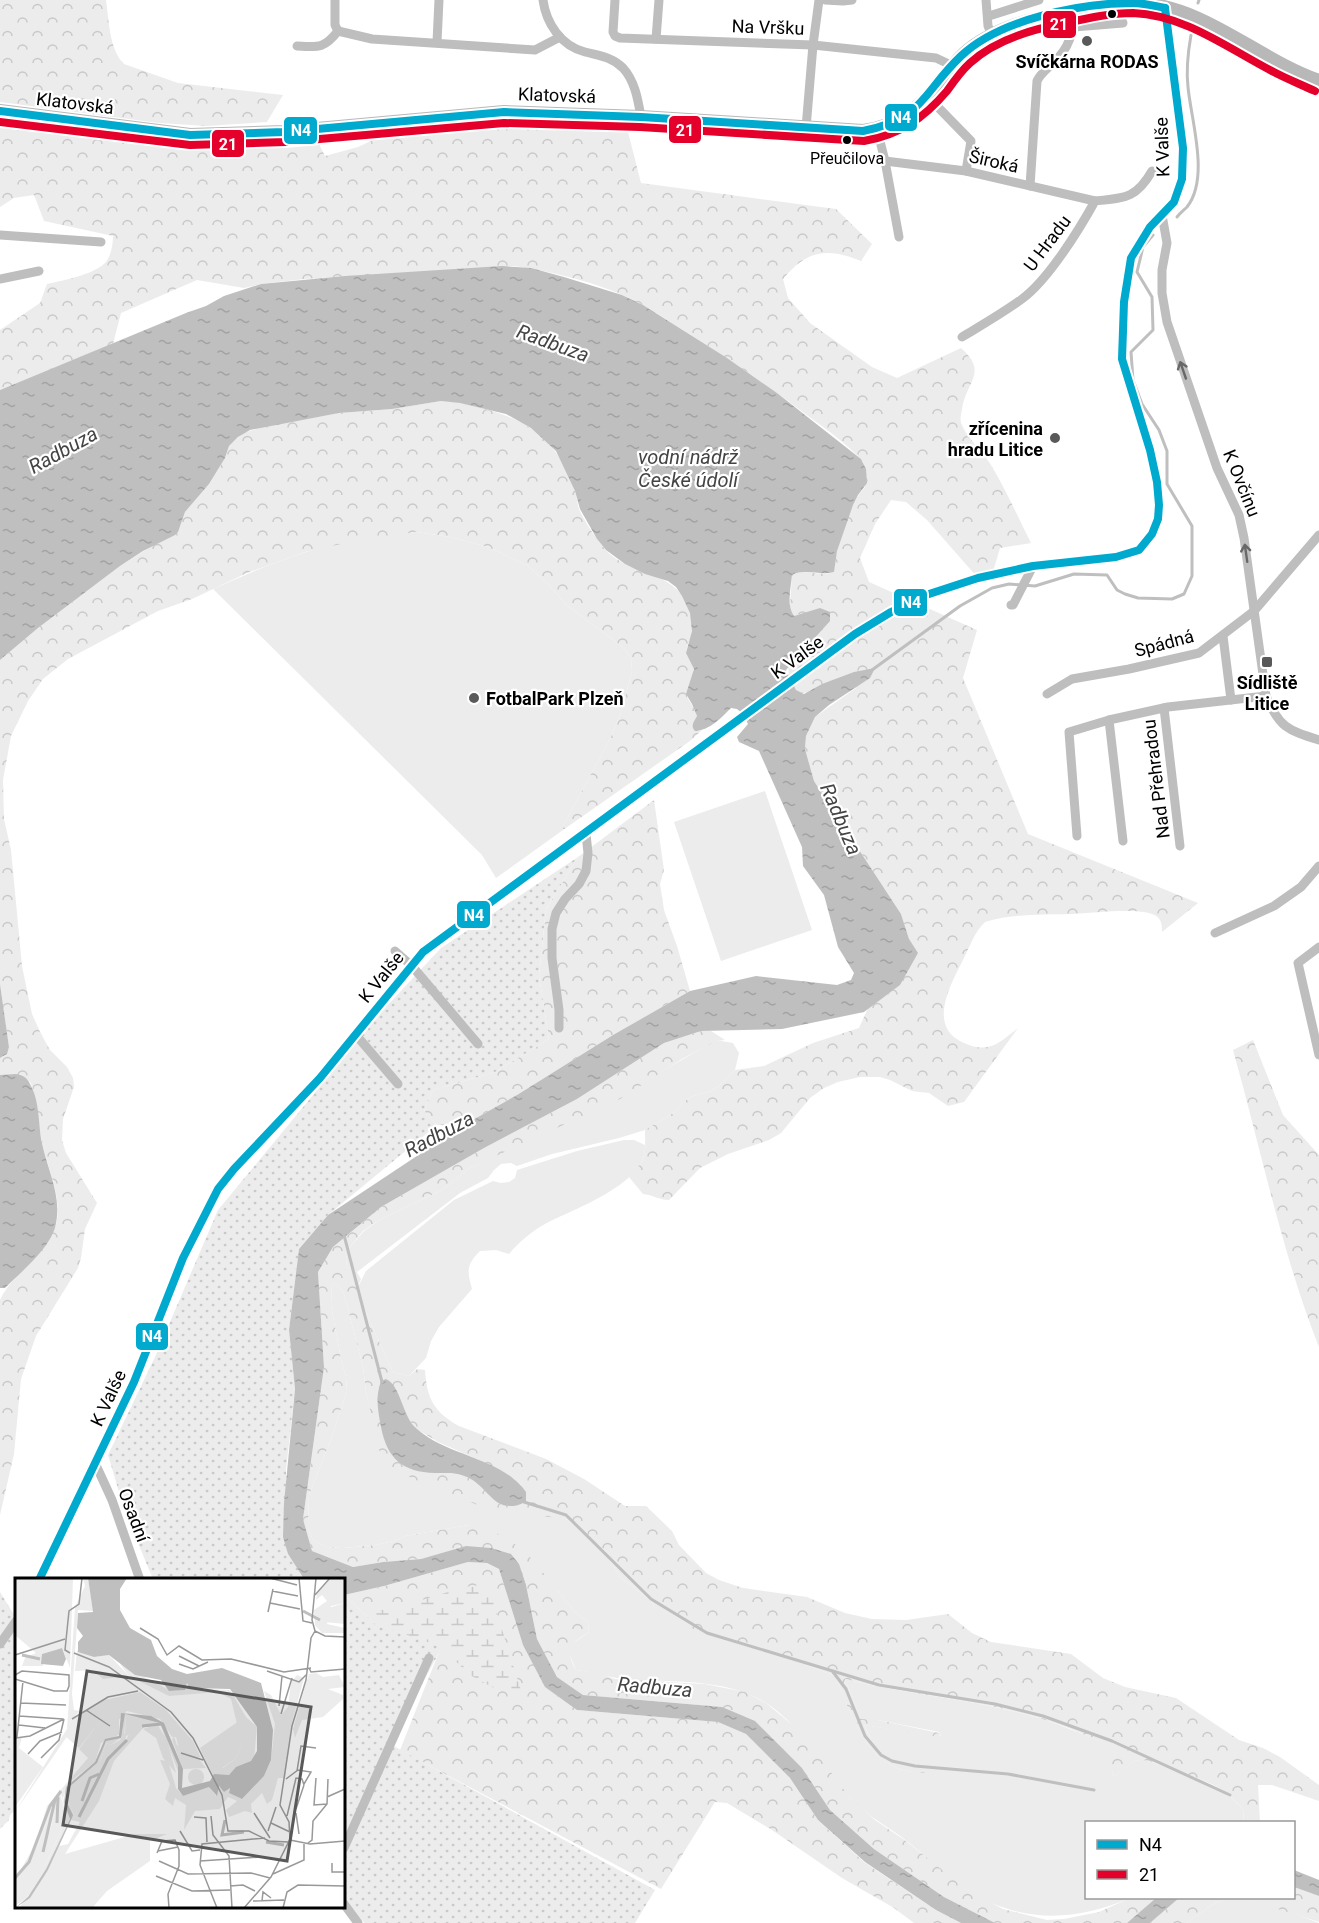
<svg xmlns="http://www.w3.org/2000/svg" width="1319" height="1923" font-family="Roboto,sans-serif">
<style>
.grass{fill:#ececec}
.forest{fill:url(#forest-crowns);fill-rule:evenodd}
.wetland{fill:url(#wetland-marsh)}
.park{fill:url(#park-dots)}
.water{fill:url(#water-ripples)}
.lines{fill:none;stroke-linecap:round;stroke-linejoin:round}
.stream{stroke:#bfbfbf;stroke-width:3}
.minor{stroke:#bebebe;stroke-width:9}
.secondary{stroke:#b8b8b8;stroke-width:14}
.bus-1-casing{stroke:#fff;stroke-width:12}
.bus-2-casing{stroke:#fff;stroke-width:12}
.bus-1{stroke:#00a9ce;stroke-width:8}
.bus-2{stroke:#e4002b;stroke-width:8}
.oneway{stroke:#686868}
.bus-dot{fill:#000;stroke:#fff;stroke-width:2}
.poi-dot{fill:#595959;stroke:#fff;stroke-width:2}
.labels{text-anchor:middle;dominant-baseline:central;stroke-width:4.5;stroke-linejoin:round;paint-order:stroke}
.bus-label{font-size:16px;fill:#000;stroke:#fff}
.street-label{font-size:18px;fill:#000;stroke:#fff}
.poi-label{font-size:18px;font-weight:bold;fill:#000;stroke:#fff}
.water-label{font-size:20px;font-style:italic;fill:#444;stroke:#fff}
.inset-river{fill:none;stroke:#bfbfbf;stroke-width:3}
.inset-road{fill:none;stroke:#999;stroke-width:1.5}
.view{fill:#595959;fill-opacity:0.15;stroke:#595959;stroke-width:3}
.inset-edge{fill:none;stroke:#000;stroke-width:3}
.line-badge{stroke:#fff;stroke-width:2}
.badge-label{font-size:16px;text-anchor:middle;font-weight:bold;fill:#fff}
</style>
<defs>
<pattern id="forest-crowns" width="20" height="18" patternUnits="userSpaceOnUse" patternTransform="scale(1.5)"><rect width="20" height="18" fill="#ececec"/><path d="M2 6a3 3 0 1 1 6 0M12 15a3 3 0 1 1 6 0" fill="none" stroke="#c9c9c9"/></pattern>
<pattern id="wetland-marsh" width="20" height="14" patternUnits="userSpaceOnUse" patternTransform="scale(1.5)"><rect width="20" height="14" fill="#ececec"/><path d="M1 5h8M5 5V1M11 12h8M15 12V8" fill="none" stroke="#c9c9c9"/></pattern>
<pattern id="park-dots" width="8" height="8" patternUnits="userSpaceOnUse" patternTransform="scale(1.5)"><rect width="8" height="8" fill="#ececec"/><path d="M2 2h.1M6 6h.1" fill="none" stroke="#c9c9c9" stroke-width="1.8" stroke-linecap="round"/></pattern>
<pattern id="water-ripples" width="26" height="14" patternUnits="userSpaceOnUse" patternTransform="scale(1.5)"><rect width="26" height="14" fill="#bfbfbf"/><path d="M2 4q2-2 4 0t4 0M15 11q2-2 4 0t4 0" fill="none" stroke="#a2a2a2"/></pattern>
</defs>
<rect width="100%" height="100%" fill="#fff"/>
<g class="grass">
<path d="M 416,532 L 450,537 L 488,547 L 528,566 L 550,586 L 566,605 L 615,641 L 624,649 L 631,658 L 632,671 L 622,709 L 611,737 L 563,826 L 563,830 L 496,878 L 482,855 L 213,589 C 242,576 272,563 303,553 C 339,541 379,537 416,532 Z"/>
<path d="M 765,791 L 812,930 L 721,961 L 674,822 Z"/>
<path d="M 716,1040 L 733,1043 L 739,1053 L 735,1070 L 719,1086 L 709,1092 L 693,1096 L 683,1102 L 675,1112 L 645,1130 L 619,1138 L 552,1154 L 517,1166 L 511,1163 L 501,1164 L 494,1170 L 488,1178 L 460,1193 L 357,1272 L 347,1267 L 346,1259 L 349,1248 L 364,1231 L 381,1219 L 442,1190 L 470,1168 L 654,1076 Z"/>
<path d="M 624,1140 L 634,1140 L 645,1145 C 648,1184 573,1209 545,1224 C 532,1231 519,1242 509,1254 L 496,1250 L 480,1251 C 466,1265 467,1271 472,1289 L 439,1327 L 431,1341 L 426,1358 L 409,1376 L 393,1372 L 356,1291 L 366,1271 L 454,1200 L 493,1181 L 501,1183 L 509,1182 L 515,1178 L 517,1170 L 577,1151 Z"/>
<path d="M 332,1283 L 339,1287 L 344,1294 L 363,1367 L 366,1392 L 373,1420 L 537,1514 L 566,1519 L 605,1551 L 620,1577 L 651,1601 L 654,1607 L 835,1676 C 850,1709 861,1753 897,1768 C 907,1773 923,1771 934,1772 L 889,1758 L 875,1746 L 864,1725 L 941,1736 L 939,1732 L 878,1720 L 861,1720 L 845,1679 C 920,1698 1000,1700 1072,1730 C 1085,1735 1098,1739 1109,1748 L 1113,1776 C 1125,1773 1128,1761 1140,1760 C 1152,1759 1213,1784 1224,1791 C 1231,1796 1238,1804 1244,1810 L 1243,1822 L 1086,1822 L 1086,1898 L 1130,1898 C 1073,1923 1017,1923 964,1888 C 944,1874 927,1857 908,1842 C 889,1827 867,1816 850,1798 C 819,1766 806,1729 766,1703 C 738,1685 699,1682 666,1681 C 657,1680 648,1682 639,1681 C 617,1680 598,1673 576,1670 L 569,1653 L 570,1645 L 589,1632 L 588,1622 L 575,1612 L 558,1591 L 469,1525 L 405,1536 L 394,1541 L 375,1545 L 343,1548 L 326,1547 L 313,1540 L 308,1528 L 309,1495 L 331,1439 L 347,1391 L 346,1377 L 341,1359 L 331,1305 Z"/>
<path d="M 1225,1899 L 1246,1899 L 1279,1908 L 1319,1923 L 1187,1923 L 1210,1906 Z"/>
</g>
<g class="forest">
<path d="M 0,0 L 106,0 C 109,20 109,49 124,64 L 178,83 L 283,95 L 267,122 L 207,126 L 159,123 L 0,102 Z"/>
<path d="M 0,122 L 158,143 L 248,147 L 317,140 L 325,156 L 358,147 L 394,130 L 516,123 L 627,128 L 641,183 L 836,209 L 872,244 L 861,261 C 827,247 807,250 783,279 L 788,298 L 810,323 L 872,367 L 897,378 L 961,348 C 989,373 966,381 962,409 C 961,414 960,419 961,423 C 967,439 982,450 991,465 C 1006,490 1018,517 1031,543 L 1000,548 L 992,575 L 978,578 L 927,520 L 906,502 L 891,500 L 875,524 L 860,558 L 869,582 L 977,630 L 963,678 L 1028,834 L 1198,903 L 1162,932 C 1162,923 1161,917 1152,914 C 1135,908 1092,913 1073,914 C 1044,915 1013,913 985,922 C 975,931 970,946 964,958 C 951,984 926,1027 964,1043 C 989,1054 999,1043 1018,1028 L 964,1102 L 948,1106 L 929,1093 L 912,1091 L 890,1080 L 880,1077 L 860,1077 L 838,1082 L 824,1088 L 810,1098 L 781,1133 L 769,1140 L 728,1154 L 700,1168 L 669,1200 C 659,1200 653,1195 643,1194 L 629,1177 C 648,1158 645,1154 645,1130 L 675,1112 L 683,1102 L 693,1096 L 709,1092 L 719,1086 L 735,1070 L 764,1066 L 813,1043 L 859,1028 L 868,1008 L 900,985 L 909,939 L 901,914 L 814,781 L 805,749 L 806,736 L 815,717 L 856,688 L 823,684 L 810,692 L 800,693 C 777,677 794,637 799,614 L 794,616 L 790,610 L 790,604 L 792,575 C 805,568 820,577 834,572 C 835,549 849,503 865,487 L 863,462 C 847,442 810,418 788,401 C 755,377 721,354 686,332 C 668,321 650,308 631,299 C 599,283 547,270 512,266 L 305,279 L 261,284 L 244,288 L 197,280 L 121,313 L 113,344 L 0,390 L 0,330 L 40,303 L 47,284 C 65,280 92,275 105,263 C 111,257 113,244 113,236 L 44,221 L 34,195 L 14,198 L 0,207 Z"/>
<path d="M 441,401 C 455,401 468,404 481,408 C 532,421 557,440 575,491 C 577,497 577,503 579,509 C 584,521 600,545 610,554 C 636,577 671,570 688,605 C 692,613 693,627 691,636 C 690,641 685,649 687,654 C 688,658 692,661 693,666 C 695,675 689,688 687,697 L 696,712 L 699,731 L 702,730 L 690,741 L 563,830 L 563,826 L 611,737 L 622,709 L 632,671 L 631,658 L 624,649 L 615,641 L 566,605 L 550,586 L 528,566 L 488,547 L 450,537 L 416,532 L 350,542 L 305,552 L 247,573 L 192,599 L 158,611 L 68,659 L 43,679 L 28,701 L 11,736 L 3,780 L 4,819 L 11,850 L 22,966 L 32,1014 L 41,1034 L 50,1050 L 67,1067 L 73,1078 L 74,1087 L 63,1119 L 62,1140 L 66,1153 L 97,1203 L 85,1229 L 81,1258 L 78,1268 L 36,1336 L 21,1379 L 14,1454 L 0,1515 L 0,1300 C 11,1276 36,1262 50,1239 C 69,1207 48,1174 42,1141 C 38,1123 37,1105 32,1086 L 30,1082 L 21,1075 L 0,1075 L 0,1058 L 6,1055 L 9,1047 L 0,984 L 0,660 L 38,628 L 120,566 L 179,529 L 185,512 L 209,484 L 225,458 L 229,446 L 243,433 L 266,426 L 339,413 L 392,409 Z"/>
<path d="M 654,800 L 664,870 L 660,884 L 664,910 L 677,946 L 690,991 L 613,1035 L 517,1095 L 462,1126 L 437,1125 L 424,1111 L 433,1090 L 495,1072 L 549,1039 L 539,976 L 546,909 L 578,857 Z"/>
<path d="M 701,1031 L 711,1031 L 725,1040 L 716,1041 L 682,1059 L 620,1099 L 470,1168 L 442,1190 L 381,1219 L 363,1231 L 349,1248 L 346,1259 L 347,1267 L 357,1272 L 361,1279 L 356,1291 L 393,1372 L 409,1376 L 417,1369 L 425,1370 C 427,1399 434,1412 459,1426 L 546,1459 L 584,1479 L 625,1506 L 646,1506 L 672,1531 L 679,1545 L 706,1573 L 719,1580 L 743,1588 L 807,1597 L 845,1613 L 872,1619 L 906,1620 L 948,1614 L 972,1633 L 991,1642 L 1071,1654 L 1103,1678 L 1125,1687 L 1176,1698 L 1239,1740 L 1263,1748 L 1280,1757 L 1319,1785 L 1319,1801 L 1272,1785 L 1258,1785 L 1260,1822 L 1243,1822 L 1244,1810 C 1238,1804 1231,1796 1224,1791 C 1213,1783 1152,1759 1140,1760 C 1128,1761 1126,1773 1113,1776 L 1108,1748 C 1098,1739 1084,1735 1071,1729 C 999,1700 920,1698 845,1679 L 861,1719 L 878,1720 L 939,1733 L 941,1737 L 864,1725 C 881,1763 901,1760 936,1772 C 926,1774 918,1773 908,1771 C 864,1763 851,1712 835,1676 L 790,1659 L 697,1631 L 654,1607 L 651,1601 L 620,1577 L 605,1551 L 566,1519 L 492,1510 L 434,1489 L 387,1466 L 380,1454 L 366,1392 L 363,1367 L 344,1294 L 339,1287 L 332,1283 L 331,1305 L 341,1359 L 346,1377 L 347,1391 L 331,1439 L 309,1495 L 308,1528 L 313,1540 L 326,1547 L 344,1548 L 375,1545 L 394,1541 L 405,1536 L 469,1525 L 487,1527 L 516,1545 L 532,1559 L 575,1612 L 588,1622 L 589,1632 C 570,1644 564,1647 576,1670 L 598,1673 L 615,1679 L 705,1684 L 745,1692 L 766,1703 L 801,1732 L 850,1798 L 875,1820 L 906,1841 L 966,1889 L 1003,1909 L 1047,1920 L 1064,1919 L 1099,1912 L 1130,1898 L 1156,1898 L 1127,1923 L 995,1923 L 944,1897 L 874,1849 L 830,1810 L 802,1768 L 722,1707 L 583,1695 L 557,1677 L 537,1639 L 526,1585 L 466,1547 L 421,1559 L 383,1562 L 353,1567 L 312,1551 L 303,1519 L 324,1367 L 318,1272 L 333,1247 L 381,1207 L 484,1148 L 577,1099 L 664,1043 ZM 386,1379 L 396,1389 L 406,1415 L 415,1428 L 438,1442 L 486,1463 L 513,1478 L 521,1485 L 526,1502 C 495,1517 490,1487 467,1477 C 457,1472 446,1473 435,1473 C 401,1472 385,1456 381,1422 C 379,1408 375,1395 381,1382 Z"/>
<path d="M 1253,1040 L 1283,1115 L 1319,1155 L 1319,1347 C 1281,1251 1261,1149 1233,1050 Z"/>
<path d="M 468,1562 L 487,1563 L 499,1569 L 523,1645 L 577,1710 L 718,1722 L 746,1734 L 790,1778 L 818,1820 L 864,1862 L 936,1910 L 961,1923 L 914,1923 L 894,1908 L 842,1878 L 772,1830 L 727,1803 L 715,1802 L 661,1889 L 400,1750 L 441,1647 L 375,1624 L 344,1595 L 384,1586 Z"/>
<path d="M 1294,1887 L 1319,1896 L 1319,1922 L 1246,1899 L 1225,1899 L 1210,1906 L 1187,1923 L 1150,1923 L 1179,1898 L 1294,1898 Z"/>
</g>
<path class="wetland" d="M 482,1585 L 489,1588 L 523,1697 L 492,1687 L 470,1675 L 441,1647 L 375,1624 L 368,1613 L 403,1606 L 464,1587 Z"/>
<g class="park">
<path d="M 578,857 L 546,909 L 539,976 L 549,1039 L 495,1072 L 433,1090 L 424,1111 L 437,1125 L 328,1215 L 299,1249 L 289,1330 L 295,1389 L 286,1470 L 288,1554 L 304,1579 L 153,1579 L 125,1512 L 108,1455 L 155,1357 L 218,1210 L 384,1009 L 441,948 Z"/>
<path d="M 0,1592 L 16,1618 L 16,1809 L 10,1815 L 9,1820 L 0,1829 Z"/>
<path d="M 344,1595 L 375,1624 L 442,1647 L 390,1744 L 655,1890 L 635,1923 L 365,1923 L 353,1912 L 344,1898 Z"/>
</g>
<g class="water">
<path d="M 502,266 L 531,268 L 564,277 L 622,295 L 643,305 L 727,358 L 777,393 L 861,459 L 866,469 L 867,483 L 858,495 L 853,505 L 837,551 L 834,572 C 820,576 805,568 792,575 C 791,588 786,605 794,616 L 820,608 L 830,612 L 830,621 L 786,670 L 796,690 L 804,694 L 822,684 L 854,672 L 875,668 L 870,678 L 829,705 L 815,717 L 806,736 L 805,749 L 814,781 L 901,914 L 909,939 L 918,953 L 900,985 L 864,1012 L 782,1029 L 701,1031 L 664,1043 L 577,1099 L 484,1148 L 381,1207 L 333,1247 L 318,1272 L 324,1367 L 303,1519 L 312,1551 L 353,1567 L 383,1562 L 421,1559 L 466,1546 L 491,1548 L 511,1554 L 519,1564 L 526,1585 L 537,1639 L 557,1677 L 583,1695 L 722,1707 L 755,1721 L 802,1768 L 830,1810 L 874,1849 L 944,1897 L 995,1923 L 961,1923 L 936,1910 L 865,1862 L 818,1820 L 790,1778 L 746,1734 L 718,1722 L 577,1710 L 545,1687 L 523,1645 L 499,1569 L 487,1563 L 468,1562 L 384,1586 L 344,1595 L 344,1580 L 304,1579 L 288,1554 L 283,1537 L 284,1503 L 295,1389 L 289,1330 L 299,1249 L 328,1215 L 462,1126 L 517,1095 L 613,1035 L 690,991 L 756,976 L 837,985 L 851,980 L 854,973 L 838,947 L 824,895 L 803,866 L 802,847 L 759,751 L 739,742 L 737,737 L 748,724 L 743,714 L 737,709 L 731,708 C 721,718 710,730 695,731 C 690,725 694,722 697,716 L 692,704 L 686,694 L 694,669 L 686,653 L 692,631 L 690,613 L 682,596 L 676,587 L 668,581 L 645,574 L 625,564 L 606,550 L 597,539 L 580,509 L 575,491 L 556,451 L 531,428 L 506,414 L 460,403 L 441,401 L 392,409 L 339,413 L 250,430 L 238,437 L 229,446 L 225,458 L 209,484 L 185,512 L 178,532 L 175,535 L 143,551 L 120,566 L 38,628 L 0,660 L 0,390 L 186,313 L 206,306 L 224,296 L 261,284 L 345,276 Z"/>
<path d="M 0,984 L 9,1047 L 7,1054 L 0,1058 Z"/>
<path d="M 16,1074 C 22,1075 27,1077 30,1084 C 40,1101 38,1124 42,1143 C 48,1172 63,1197 55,1228 C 49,1249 20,1273 5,1288 L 0,1288 L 0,1075 Z"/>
<path d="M 386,1379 C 401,1385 402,1417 417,1429 C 449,1457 501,1457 526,1492 L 526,1502 C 494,1517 490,1487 467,1477 C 457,1472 446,1473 435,1473 C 403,1472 387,1459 381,1427 C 378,1411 375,1397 381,1381 Z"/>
<path d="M 1294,1870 L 1319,1880 L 1319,1896 L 1294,1887 Z"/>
<path d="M 1156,1898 L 1179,1898 L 1150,1923 L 1127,1923 Z"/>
</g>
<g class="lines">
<g class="stream">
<path d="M 1198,3 L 1199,0"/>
<path d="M 1177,217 C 1180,213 1184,210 1187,207 C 1210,178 1191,120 1188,87 C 1186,70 1188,52 1191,35"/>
<path d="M 872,670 L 960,606 L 992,588 L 1009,584 L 1035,586 L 1074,574 L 1107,575 L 1117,590 L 1125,594 L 1138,598 L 1172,599 L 1184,594 L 1192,576 L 1192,526 L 1167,484 L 1167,451 L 1159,430 L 1142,404 L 1133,380 L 1131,352 L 1153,330 L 1152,297 L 1137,272 L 1143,247 L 1153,235"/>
<path d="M 344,1235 L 382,1382"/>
<path d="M 524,1502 L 566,1515 L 651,1599 L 707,1633 L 879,1685 L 995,1704 L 1043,1716 L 1112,1741 L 1230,1795"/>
<path d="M 833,1672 L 846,1689 L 865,1736 L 881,1755 L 892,1761 L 915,1766 L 1008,1774 L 1094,1790"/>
</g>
<g class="minor">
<path d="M 335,0 L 335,25 L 338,31 L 372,39 L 535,50 L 560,37"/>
<path d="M 543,0 C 546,23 561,46 585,52 C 600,56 612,57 623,68 C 635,81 638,100 641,117"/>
<path d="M 615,0 L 613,32 L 615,36 L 620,38 L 813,45 L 936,58 L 953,66"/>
<path d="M 825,0 L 843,1 L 852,0"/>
<path d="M 986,0 L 988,26 L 992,35"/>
<path d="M 989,16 L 1039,0"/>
<path d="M 1074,27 L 1123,23 L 1114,4"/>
<path d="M 656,39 L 659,0"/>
<path d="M 437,42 L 439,0"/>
<path d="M 297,46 C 318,47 324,49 338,31"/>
<path d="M 928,97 L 971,141 L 966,171"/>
<path d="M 806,128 L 813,45 L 819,0"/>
<path d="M 877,129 L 885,161 L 899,237"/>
<path d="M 885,161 L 966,171 L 1095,201"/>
<path d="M 1030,186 L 1037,81 C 1041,73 1046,70 1053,63 C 1070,48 1073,32 1075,10"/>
<path d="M 1162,215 L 1167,243 L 1162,270 L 1162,293 L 1167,322 L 1217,468 L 1239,515 L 1244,538 L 1266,696 C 1279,727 1287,730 1319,740"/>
<path d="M 0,235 L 101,242"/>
<path d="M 0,279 L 39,271"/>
<path d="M 962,337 C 982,325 1003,313 1022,299 C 1048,280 1079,230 1095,201 C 1124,198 1136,199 1152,171"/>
<path d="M 1011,605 L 1013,605 L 1033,566"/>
<path d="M 1223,636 L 1231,700"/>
<path d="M 1047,694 L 1072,679 L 1129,669 L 1199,653 L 1254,611 L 1319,535"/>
<path d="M 1164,708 L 1180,846"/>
<path d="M 1109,720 L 1123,841"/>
<path d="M 1077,836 L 1069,732 L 1109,720 L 1168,707 L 1266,696"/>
<path d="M 1215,933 L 1274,906 L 1301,887 L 1319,866"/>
<path d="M 1319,947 L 1298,963 L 1319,1055"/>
<path d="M 395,951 L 412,966 L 478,1044"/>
<path d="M 559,1028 L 559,1010 L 552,958 L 552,929 L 556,913 L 565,899 L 579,884 L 586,871 L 588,853 L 586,834"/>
<path d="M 356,1035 L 398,1084"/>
<path d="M 95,1463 L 112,1500 L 140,1580"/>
<path d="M 39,1580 L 134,1382 L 183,1258 L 205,1212 L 218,1189 L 234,1169 L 320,1078 L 423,952 L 855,634 L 891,612 L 926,595 L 978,578 L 1033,566 L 1116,557 L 1139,550 L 1152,534 L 1158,519 L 1159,505 L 1157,482 L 1150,450 L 1122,359 L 1124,302 L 1131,258 L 1150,227 L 1174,202 L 1182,179 L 1183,148 L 1165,8"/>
<path d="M 0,1644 L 16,1621"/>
<path d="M 344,1848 L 429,1658"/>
<path d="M 344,1904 L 358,1923"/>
</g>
<path class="secondary" d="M 0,111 L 190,135 L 284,132 L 504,112 L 641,117 L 863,131 C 903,126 922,105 946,75 C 952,68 957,60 964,54 C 988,32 1023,21 1055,14 C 1081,9 1109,2 1136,3 C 1205,6 1256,59 1319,81"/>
<defs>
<g id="bus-1">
<path d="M 0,111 L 190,135 L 284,132 L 504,112 L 641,117 L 863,131 C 924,119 922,93 961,56 C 1000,19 1081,3 1133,3 C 1144,3 1155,6 1165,8"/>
<path d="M 39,1580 L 134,1382 L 183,1258 L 218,1189 L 234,1169 L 320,1078 L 423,952 L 855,634 L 891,612 L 926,595 L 978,578 L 1033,566 L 1116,557 L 1139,550 L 1152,534 L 1158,519 L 1159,505 L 1157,482 L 1150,450 L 1122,359 L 1124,302 L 1131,258 L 1150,227 L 1174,202 L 1182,179 L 1183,148 L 1165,8"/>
</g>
<path id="bus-2" d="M 0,122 L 190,145 L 285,142 L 504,123 L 640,127 L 864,141 C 900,135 924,118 947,91 C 954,81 961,71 970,63 C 995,40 1029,30 1061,24 C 1084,19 1108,13 1133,13 C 1184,15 1226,47 1270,70 C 1284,78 1300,84 1315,91"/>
</defs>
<use href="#bus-1" class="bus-1-casing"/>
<use href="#bus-2" class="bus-2-casing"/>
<use href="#bus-1" class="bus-1"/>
<use href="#bus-2" class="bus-2"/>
</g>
<defs><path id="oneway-shaft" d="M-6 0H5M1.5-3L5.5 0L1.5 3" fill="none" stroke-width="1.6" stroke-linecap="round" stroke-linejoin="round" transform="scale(1.5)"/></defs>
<g class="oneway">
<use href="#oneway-shaft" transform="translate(1183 370) rotate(-109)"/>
<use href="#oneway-shaft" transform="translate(1246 553) rotate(-98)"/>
</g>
<g class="bus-dot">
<circle cx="1112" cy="14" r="5"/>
<circle cx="847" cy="140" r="5"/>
</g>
<g class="poi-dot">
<circle cx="1087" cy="41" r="6"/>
<circle cx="1055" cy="438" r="6"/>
<rect x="1261" y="656" width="12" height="12" rx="3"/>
<circle cx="474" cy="698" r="6"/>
</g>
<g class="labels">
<g class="bus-label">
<text x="847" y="158">Přeučilova</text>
</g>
<g class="street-label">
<text transform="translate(768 27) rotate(2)">Na Vršku</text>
<text transform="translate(557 95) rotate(2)">Klatovská</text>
<text transform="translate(75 103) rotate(7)">Klatovská</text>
<text transform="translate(1162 147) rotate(-92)">K Valše</text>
<text transform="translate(994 161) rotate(13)">Široká</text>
<text transform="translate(1047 243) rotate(-53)">U Hradu</text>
<text transform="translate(1242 483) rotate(68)">K Ovčínu</text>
<text transform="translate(1164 643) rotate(-15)">Spádná</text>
<text transform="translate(797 657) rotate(-36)">K Valše</text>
<text transform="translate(1156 779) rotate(-97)">Nad Přehradou</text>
<text transform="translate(381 977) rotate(-51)">K Valše</text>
<text transform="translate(108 1398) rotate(-65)">K Valše</text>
<text transform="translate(134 1515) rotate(69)">Osadní</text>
</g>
<g class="poi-label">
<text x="1087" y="61">Svíčkárna RODAS</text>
<text x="1043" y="428" text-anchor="end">zřícenina<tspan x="1043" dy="21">hradu Litice</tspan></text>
<text x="1267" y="682">Sídliště<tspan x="1267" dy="21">Litice</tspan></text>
<text x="486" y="698" text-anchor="start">FotbalPark Plzeň</text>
</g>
<g class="water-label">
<text transform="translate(553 343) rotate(20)">Radbuza</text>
<text transform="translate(63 450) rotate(-29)">Radbuza</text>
<text x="688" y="457">vodní nádrž<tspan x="688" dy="23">České údolí</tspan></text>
<text transform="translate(841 819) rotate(67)">Radbuza</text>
<text transform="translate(439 1134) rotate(-28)">Radbuza</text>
<text transform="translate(655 1687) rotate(5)">Radbuza</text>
</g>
</g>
<g transform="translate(15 1578)">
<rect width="330" height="330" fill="#fff"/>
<path d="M 111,137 L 141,144 L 111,158 L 109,167 L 93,180 L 65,238 L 60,240 L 53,222 L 55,210 L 85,184 L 91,165 L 96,167 L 105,162 L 110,155 ZM 224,143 L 227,167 L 221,180 L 207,190 L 189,179 L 185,170 ZM 142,146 L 152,162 L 161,195 L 148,180 L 141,160 L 128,151 ZM173 199a8 8 0 1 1 16 0a8 8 0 1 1-16 0ZM 45,216 L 52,239 L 30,288 L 9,321 L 0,327 L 0,302 L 23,267 L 39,224 L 34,256 Z" fill="#ececec"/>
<path d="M 0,0 L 58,0 L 55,90 L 47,70 L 27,76 L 28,88 L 7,88 L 10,80 L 21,75 L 0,57 ZM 68,0 L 73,0 L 78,33 L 63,32 L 57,116 L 59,132 L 65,133 L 56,142 L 51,160 L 0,234 L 52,151 L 60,29 L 70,8 ZM 316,0 L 330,0 L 330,25 L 316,28 L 312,46 L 330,50 L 330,55 L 307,55 L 300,47 L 299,32 L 312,23 L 307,17 L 301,22 L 302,16 ZM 105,86 L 156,113 L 170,112 L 172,105 L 174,110 L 215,112 L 231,139 L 242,149 L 239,181 L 212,198 L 198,197 L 189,179 L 208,190 L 221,180 L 227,167 L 216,121 L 203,114 L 154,118 L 114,98 ZM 301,95 L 308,99 L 324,97 L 330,109 L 313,111 L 328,117 L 328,121 L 308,139 L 287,142 L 280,160 L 278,151 L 290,108 L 294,96 ZM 282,97 L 289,100 L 277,144 L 270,200 L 263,200 L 257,222 L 252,226 L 247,215 L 236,226 L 237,235 L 230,233 L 214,239 L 211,232 L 222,223 L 213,219 L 205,231 L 180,233 L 169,252 L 171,227 L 160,220 L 158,228 L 150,221 L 155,206 L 145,182 L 153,183 L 161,210 L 168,218 L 194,209 L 201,218 L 201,209 L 215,210 L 214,215 L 227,221 L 249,198 L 256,183 L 260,146 L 249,113 L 256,117 L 266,137 L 273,129 L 276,104 ZM 110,136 L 145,144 L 163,187 L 163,193 L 146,148 L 129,149 L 99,183 L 84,223 L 50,276 L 120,256 L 152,256 L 135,263 L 135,283 L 92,313 L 77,330 L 4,330 L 33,292 L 44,268 L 53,266 L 65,244 L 56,242 L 51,224 L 53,210 L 84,181 L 88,165 L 107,155 ZM 111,137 L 140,144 L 118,147 L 109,167 L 97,175 L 86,195 L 77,197 L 73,201 L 72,205 L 79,198 L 77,206 L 80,197 L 85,197 L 76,219 L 69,226 L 65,238 L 60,240 L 53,222 L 55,210 L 84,187 L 91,165 L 96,167 L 109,157 ZM 104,139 L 104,158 L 86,165 L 80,184 L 56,203 L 48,220 L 55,241 L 31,291 L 13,319 L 0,328 L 30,288 L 52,239 L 46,216 L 27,276 L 39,224 L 23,267 L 0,302 L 21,265 L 32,228 L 73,180 L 64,171 L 85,143 ZM 159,158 L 162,167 L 180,176 L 191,190 L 168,191 L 157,162 ZM 7,159 L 4,170 L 28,189 L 0,229 L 0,161 Z" fill="#ececec" fill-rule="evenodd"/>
<path d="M 330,25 L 330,46 L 309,44 L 310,31 ZM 62,72 L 79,79 L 94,77 L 114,98 L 88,101 L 78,92 L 60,93 ZM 125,114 L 151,132 L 178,163 L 186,180 L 165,174 L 161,159 L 157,159 L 145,141 L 112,133 L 96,150 L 86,142 L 64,170 L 50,158 L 56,142 L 90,122 Z" fill="#ececec"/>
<path d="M 73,0 L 112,0 L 105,11 L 105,32 L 115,50 L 136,62 L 142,78 L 157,91 L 172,96 L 207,90 L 246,105 L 258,152 L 256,182 L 249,198 L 227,221 L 214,215 L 215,210 L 209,214 L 204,208 L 202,218 L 194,209 L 168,218 L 163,211 L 163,187 L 145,145 L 110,136 L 106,160 L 91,163 L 82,185 L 53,210 L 51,223 L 58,237 L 56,242 L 33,292 L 15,320 L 0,330 L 13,319 L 31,291 L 55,241 L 49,224 L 51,209 L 80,184 L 90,161 L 104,158 L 106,135 L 136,138 L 149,145 L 168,191 L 167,210 L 195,203 L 199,196 L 214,197 L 221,189 L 236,183 L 242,173 L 242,149 L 215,111 L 174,110 L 172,105 L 170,112 L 154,113 L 146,102 L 120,97 L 94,77 L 79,79 L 63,74 L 63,64 L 68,58 L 62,50 L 63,35 L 78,34 ZM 47,70 L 51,81 L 48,88 L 26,86 L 27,76 Z" fill="#bfbfbf"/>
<path class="inset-river" d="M 288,33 L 305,42M 7,77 L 25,81M 127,148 L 146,146M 67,223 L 75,200 L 84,196M 64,239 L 93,181 L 112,162M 210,242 L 207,257 L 229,254M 42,245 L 43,219M 251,264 L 269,267M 28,274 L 40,222M 0,300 L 14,284 L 35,228 L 46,213"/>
<path class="inset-road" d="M 255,0 L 282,7M 284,0 L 288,43 L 297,45M 257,13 L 283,18M 300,17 L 315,0M 255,25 L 285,31M 253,34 L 258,11M 125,50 L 143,61 L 152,77 L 164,68 L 187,82 L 216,81 L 269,94 L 296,90M 300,53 L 310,58 L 330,59M 55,75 L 50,72 L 54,33 L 64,26 L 67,0M 59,75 L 94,89 L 156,134 L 178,160 L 207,217 L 213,253 L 234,253 L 254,263 L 273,264M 0,77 L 50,61M 164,78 L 184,88M 164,86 L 178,91 L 193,84M 294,90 L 296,94 L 330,91M 252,93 L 284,104 L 292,96M 0,97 L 7,93 L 54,97 L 54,108 L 52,113 L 39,113 L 0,101M 6,125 L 51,127M 264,128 L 267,98M 71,132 L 95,148M 266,136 L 277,100M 4,138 L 48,141M 57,141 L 93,119 L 123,113M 4,147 L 30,150M 2,159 L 8,103M 1,160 L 15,158 L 49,141M 166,175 L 188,182M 13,176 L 25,163 L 47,154M 26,180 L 44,162 L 49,141M 282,193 L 286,168 L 301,170M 301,200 L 299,227 L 312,226M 271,201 L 283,192 L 296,194 L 289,206M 312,219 L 330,211M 281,231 L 289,207M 239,235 L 255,260M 281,235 L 284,256M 196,238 L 198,257 L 214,278 L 217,330M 272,238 L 281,200 L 287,201 L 289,207M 179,239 L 191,240 L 192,264M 256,245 L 275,254M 165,253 L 177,273 L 185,272M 253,253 L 261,229M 275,262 L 295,266 L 330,263M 293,265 L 297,262 L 298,243 L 312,226 L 313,201M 143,273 L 163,269M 142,275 L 147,263 L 160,262 L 164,272 L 164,288 L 153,316 L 154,330M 144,283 L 173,296 L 236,295 L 255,300M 185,283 L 246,279M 317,285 L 317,294 L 330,294M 258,296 L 289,282 L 289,266M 141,298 L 177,313 L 215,312M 215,308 L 228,307 L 240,313M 238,323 L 269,322M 247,323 L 248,314 L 256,320M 202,330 L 185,287 L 187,266 L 250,260M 229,330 L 256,299 L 275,261 L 274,244 L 265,227 L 277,148 L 291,102 L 296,60 L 300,53 L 297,42 L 301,0M 268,330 L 272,314 L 283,307 L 330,308"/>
<path class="view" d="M 72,93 L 296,129 L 272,283 L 48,247 Z"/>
<rect width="330" height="330" class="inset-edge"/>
</g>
<g class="line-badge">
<rect x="1042" y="10" width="35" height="29" rx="6" fill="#e4002b"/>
<rect x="884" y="103" width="34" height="29" rx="6" fill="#00a9ce"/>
<rect x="668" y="115" width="34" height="29" rx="6" fill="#e4002b"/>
<rect x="283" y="116" width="35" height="29" rx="6" fill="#00a9ce"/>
<rect x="211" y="129" width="34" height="29" rx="6" fill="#e4002b"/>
<rect x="893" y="588" width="35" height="29" rx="6" fill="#00a9ce"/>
<rect x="456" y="900" width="35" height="29" rx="6" fill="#00a9ce"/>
<rect x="135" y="1322" width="34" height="29" rx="6" fill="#00a9ce"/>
</g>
<g class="badge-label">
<text x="1059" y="30">21</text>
<text x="901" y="123">N4</text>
<text x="685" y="136">21</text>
<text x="301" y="136">N4</text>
<text x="228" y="150">21</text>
<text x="911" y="608">N4</text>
<text x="474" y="921">N4</text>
<text x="152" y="1342">N4</text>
</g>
<rect x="1085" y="1821" width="210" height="78" fill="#ffffff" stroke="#999999" stroke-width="1.5"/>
<rect x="1097" y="1840" width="30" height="9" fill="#00a9ce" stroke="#999999" stroke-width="1.5"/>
<text x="1139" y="1851" font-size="18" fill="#000000">N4</text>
<rect x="1097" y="1870" width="30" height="9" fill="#e4002b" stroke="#999999" stroke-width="1.5"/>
<text x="1139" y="1881" font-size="18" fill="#000000">21</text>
</svg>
